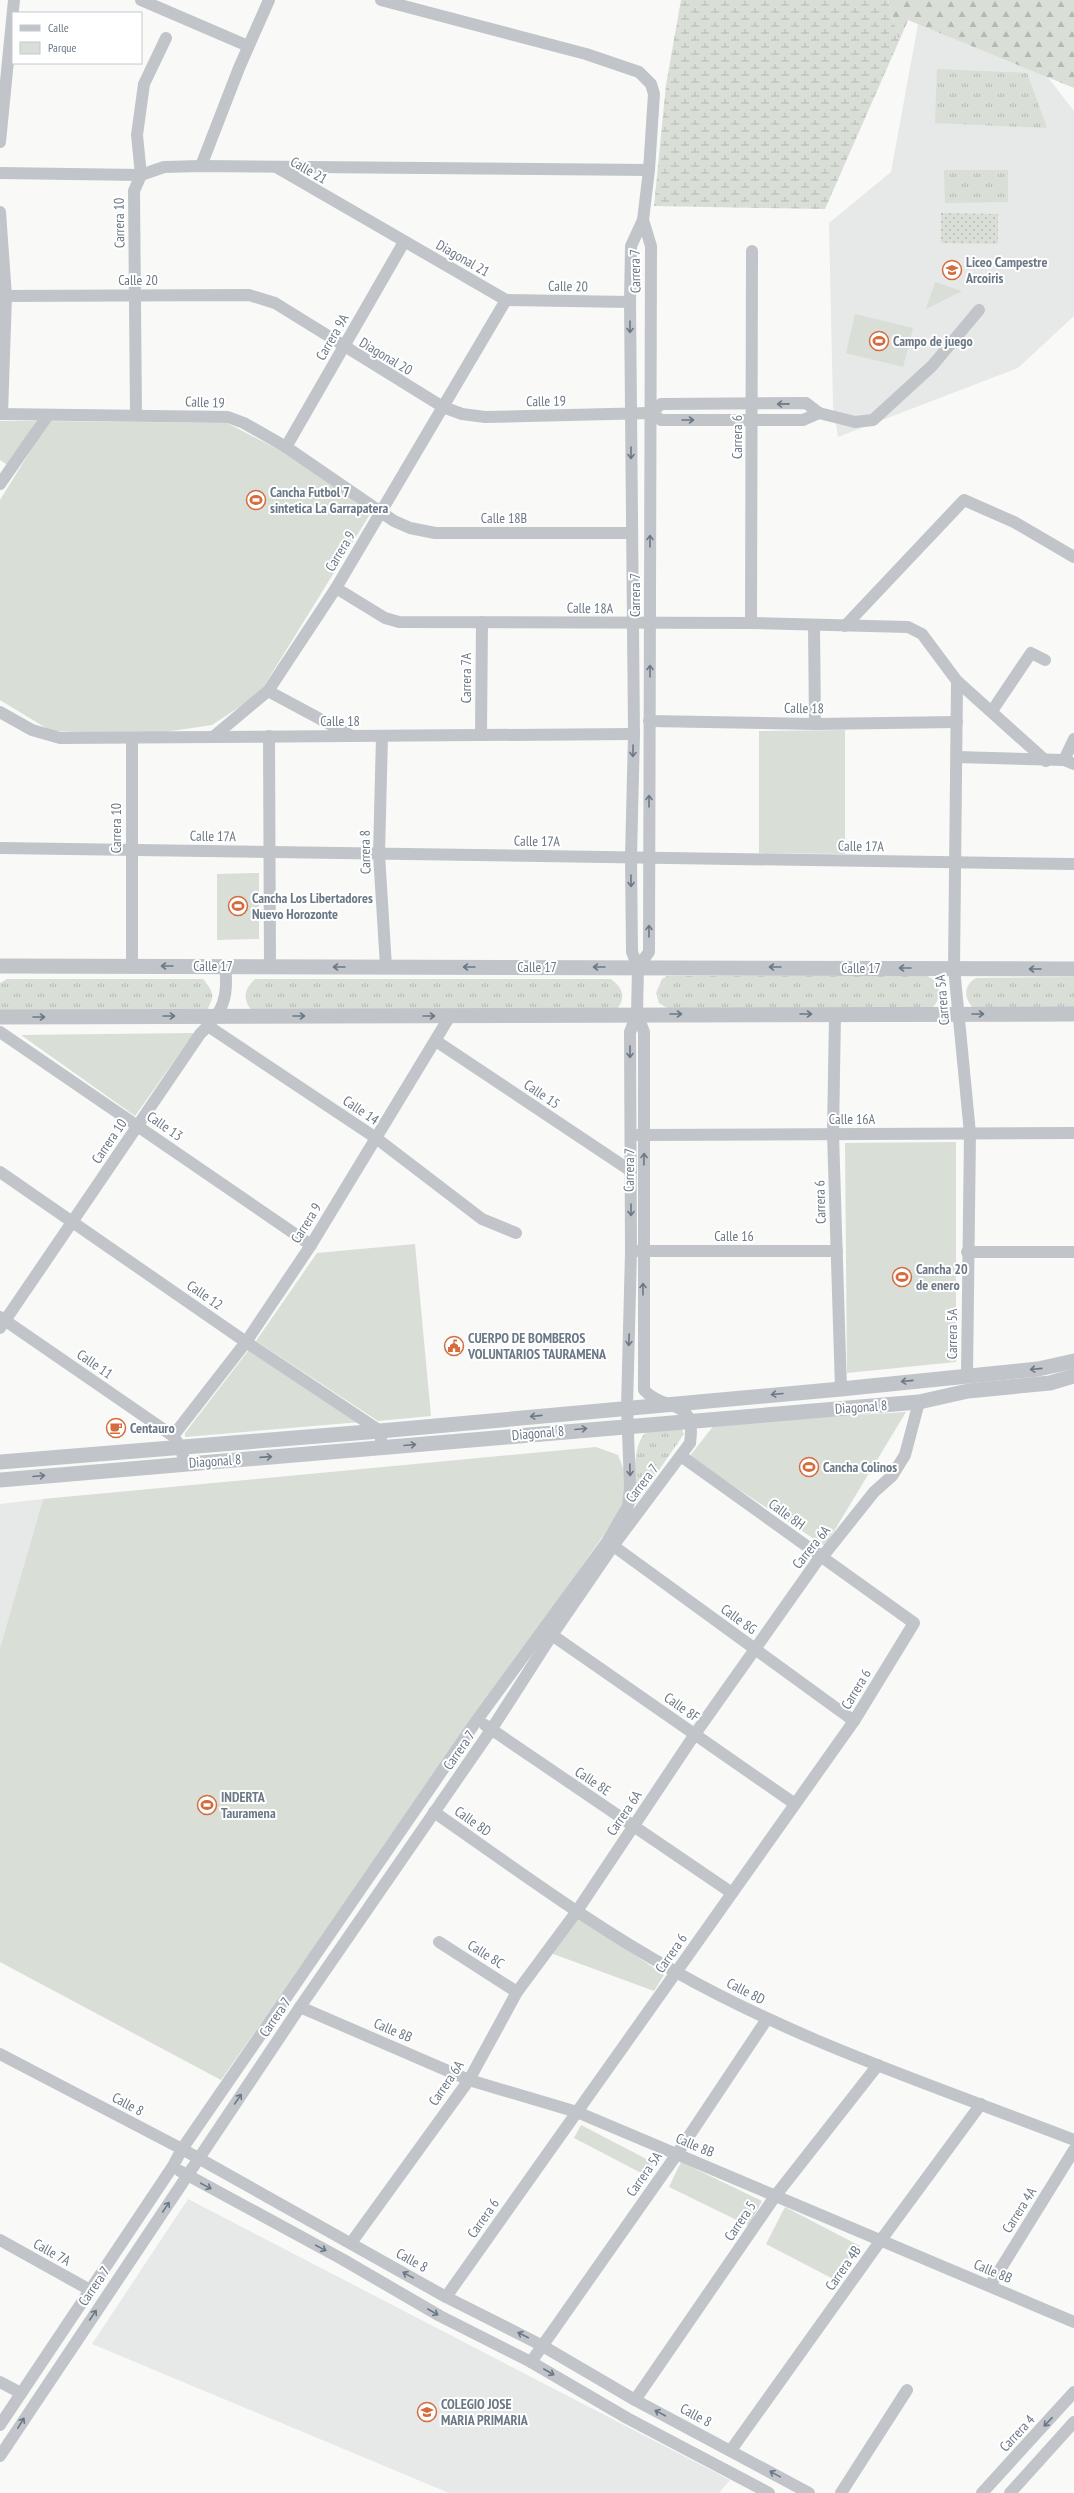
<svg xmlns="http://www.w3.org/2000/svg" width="1074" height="2493" font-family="'PT Sans Narrow',sans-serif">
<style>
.built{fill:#e7e8e8}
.grass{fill:url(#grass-tufts)}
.forest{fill:url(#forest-firs)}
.wetland{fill:url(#wetland-marsh)}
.park{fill:#d9ded7}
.garden{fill:url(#garden-dots)}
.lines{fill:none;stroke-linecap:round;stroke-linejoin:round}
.minor{stroke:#c1c5c9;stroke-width:12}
.tertiary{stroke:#c1c5c9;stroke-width:15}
.oneway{stroke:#6b7886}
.labels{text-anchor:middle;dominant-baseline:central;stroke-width:4;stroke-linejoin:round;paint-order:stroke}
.street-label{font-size:14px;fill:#6b7886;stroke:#fff}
.poi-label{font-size:14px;font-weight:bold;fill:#6b7886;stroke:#fff;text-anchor:start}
</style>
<defs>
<pattern id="grass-tufts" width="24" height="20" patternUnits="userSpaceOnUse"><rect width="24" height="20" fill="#d9ded7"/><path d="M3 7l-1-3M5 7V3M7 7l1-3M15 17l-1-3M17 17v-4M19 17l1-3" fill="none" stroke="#b4b9b4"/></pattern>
<pattern id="forest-firs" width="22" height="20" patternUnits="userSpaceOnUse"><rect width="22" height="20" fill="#d9ded7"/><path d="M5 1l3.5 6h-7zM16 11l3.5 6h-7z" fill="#b4b9b4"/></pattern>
<pattern id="wetland-marsh" width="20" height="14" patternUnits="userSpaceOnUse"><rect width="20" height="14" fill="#d9ded7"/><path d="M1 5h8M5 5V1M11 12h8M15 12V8" fill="none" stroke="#b4b9b4"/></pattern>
<pattern id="garden-dots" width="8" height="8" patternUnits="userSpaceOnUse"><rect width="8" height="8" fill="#d9ded7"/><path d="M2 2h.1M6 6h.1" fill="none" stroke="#b4b9b4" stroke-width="1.8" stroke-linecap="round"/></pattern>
</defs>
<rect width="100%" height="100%" fill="#f9f9f8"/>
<g class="built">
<path d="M 918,24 L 1035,61 L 1074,111 L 1074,316 L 1018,368 L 838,437 L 833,406 L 829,223 L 891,172 Z"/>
<path d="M 43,1499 L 0,1648 L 0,1504 Z"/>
<path d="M 188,2199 L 730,2480 L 719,2493 L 449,2493 L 92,2344 Z"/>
</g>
<g class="grass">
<path d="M 937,69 L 1027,73 L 1047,128 L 935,123 Z"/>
<path d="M 944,170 L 1008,170 L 1008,202 L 945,203 Z"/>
<path d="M 667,976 L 926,976 C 941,980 943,997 933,1007 L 667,1008 L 659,1003 L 656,993 L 662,979 Z"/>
<path d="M 1074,977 L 1074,1011 L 976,1011 C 965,1001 961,987 976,978 Z"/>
<path d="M 7,979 L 203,979 C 216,995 214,997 205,1014 L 0,1011 L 0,983 Z"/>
<path d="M 255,979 L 611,979 C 625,990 626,999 614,1013 L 255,1015 C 244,1002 241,992 255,979 Z"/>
<path d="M 681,1428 L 684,1434 L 634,1506 C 635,1488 631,1442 647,1432 C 656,1428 671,1429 681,1428 Z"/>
</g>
<path class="forest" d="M 888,0 L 1074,0 L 1074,88 L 908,20 L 899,41 Z"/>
<path class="wetland" d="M 681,0 L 888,0 L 899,41 L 825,209 L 654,206 L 666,85 Z"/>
<g class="park">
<path d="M 935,282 L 962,291 L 926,309 Z"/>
<path d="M 855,314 L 913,328 L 903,367 L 846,353 Z"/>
<path d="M 0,421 L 36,421 L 9,466 L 0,460 Z"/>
<path d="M 49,421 L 227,423 L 285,453 L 372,511 L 259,694 L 212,725 L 144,735 L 51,731 L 0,700 L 0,500 Z"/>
<path d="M 845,730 L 845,854 L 759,853 L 759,731 Z"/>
<path d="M 259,873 L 259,939 L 217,940 L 217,874 Z"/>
<path d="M 194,1033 L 135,1116 L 21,1035 Z"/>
<path d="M 956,1142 L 956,1362 L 847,1373 L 845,1143 Z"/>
<path d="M 415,1244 L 431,1416 L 378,1421 L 256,1341 L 317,1253 Z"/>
<path d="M 251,1347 L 361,1422 L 185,1437 L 185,1433 Z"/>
<path d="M 906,1412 L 825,1546 L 689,1457 L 715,1424 Z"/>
<path d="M 596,1447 L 618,1455 L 625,1473 L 622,1509 L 221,2080 L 0,1962 L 0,1648 L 43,1499 Z"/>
<path d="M 577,1915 L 664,1975 L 654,1991 L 548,1952 Z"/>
<path d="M 581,2125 L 654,2163 L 647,2176 L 574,2138 Z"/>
<path d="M 681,2162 L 762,2201 L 749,2226 L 669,2187 Z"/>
<path d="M 785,2207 L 860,2246 L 841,2283 L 766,2244 Z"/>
</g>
<path class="garden" d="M 941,213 L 998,214 L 998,244 L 941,243 Z"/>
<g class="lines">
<g class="minor">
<path d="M 141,0 L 248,46"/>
<path d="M 0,142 L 14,0"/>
<path d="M 201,166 L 239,68 L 269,0"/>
<path d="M 278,168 L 506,300 L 630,302"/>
<path d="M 0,173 L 141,175 L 164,167 L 201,166 L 649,170"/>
<path d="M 0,212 L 6,296 L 2,414"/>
<path d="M 0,296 L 249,295 L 275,303 L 443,407 L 462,414 L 485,417 L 651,413 L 661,420 L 803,420 L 819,413"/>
<path d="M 651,413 L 661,404 L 806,403 L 819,413 L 855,422 L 873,420 L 932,366 L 979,310"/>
<path d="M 0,414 L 228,417 L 244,423 L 286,447 L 394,521 L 410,528 L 435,533 L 631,533"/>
<path d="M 136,415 L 134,191 L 141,175 L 137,135 L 144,84 L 166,38"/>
<path d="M 286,447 L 404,242"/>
<path d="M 0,484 L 48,415"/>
<path d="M 336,588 L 385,618 L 399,622 L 751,623 L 908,627 L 922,634 L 957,681 L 954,968 L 970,1133 L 967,1375"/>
<path d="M 751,623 L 752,251"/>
<path d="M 814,626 L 815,724"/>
<path d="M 845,626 L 964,500 L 1014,522 L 1074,557"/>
<path d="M 957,681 L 1046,761"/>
<path d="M 268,691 L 350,735"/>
<path d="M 992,711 L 1031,653 L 1045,660"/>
<path d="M 0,712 L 32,730 L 60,738 L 634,734"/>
<path d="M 649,721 L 815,724 L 957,722"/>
<path d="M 481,735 L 482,622"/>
<path d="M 269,736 L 270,966"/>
<path d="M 382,736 L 379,854 L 386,967"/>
<path d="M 213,737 L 268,691 L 336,588 L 506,300"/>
<path d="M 957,757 L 1064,760 L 1074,764"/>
<path d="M 1064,760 L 1074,739"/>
<path d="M 0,848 L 1074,864"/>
<path d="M 132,966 L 132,738"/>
<path d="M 638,967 L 649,952 L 651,246 L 643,220"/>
<path d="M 835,1014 L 833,1134 L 841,1389"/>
<path d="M 208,1026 L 376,1138 L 482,1219 L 516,1233"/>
<path d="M 0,1032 L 311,1245"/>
<path d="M 436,1041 L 631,1171"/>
<path d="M 637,1135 L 1074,1133"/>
<path d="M 0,1172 L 246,1342 L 380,1431 L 382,1448"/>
<path d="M 636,1251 L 837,1251"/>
<path d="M 967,1252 L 1074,1252"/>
<path d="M 0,1317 L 173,1436 L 180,1446 L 185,1463"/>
<path d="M 0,1328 L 200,1034 C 223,1012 229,998 225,966"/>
<path d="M 173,1436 L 246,1342 L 311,1245 L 450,1016"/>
<path d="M 608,1542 L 854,1721"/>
<path d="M 552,1635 L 795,1804"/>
<path d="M 485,1725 L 732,1893"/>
<path d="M 434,1812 C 513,1867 591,1925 676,1972 C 802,2043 940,2088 1074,2140"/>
<path d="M 439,1942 L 517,1992"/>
<path d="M 300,2007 L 469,2080 L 577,2112 L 1074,2322"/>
<path d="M 0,2054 L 182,2149 L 446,2297 L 541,2345 L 635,2400 L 809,2493"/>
<path d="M 180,2171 L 342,2259 L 440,2316 L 531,2362 L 627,2418 L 769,2493"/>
<path d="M 0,2240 L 90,2290"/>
<path d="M 351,2243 L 469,2080 L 517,1992 L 577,1911 L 695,1734 L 820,1557 L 827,1551 L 874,1492 L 892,1476 L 905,1455 L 919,1402"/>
<path d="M 990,2286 L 1074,2150"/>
<path d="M 446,2297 L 854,1721 L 914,1623 L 681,1456"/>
<path d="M 531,2362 L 677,2154 L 767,2019"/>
<path d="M 0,2382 L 21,2393"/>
<path d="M 635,2400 L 776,2195 L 878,2065"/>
<path d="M 0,2425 L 173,2166 L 182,2149 L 477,1720 L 607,1542 L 628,1506 L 630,1485 L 627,1407 L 631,1252 L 630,1032 L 637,1014 L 638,967 L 632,952 L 631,857 L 634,734 L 630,302 L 631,246 L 643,220 L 649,170 L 654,94 L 651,84 L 639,72 L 586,54 L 381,0"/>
<path d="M 731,2450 L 881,2240 L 981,2104"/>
<path d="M 0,2456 L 300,2007 L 491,1730 L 552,1635 L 613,1546 L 690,1443 C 697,1396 665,1413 644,1390 L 644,1032 L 637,1014"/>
<path d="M 841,2493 L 907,2390"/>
<path d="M 982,2493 L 1074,2392"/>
<path d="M 1010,2493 L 1074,2422"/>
</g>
<g class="tertiary">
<path d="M 0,966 L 1074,969"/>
<path d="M 0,1017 L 1074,1014"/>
<path d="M 0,1462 L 380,1431 L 841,1389 L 1038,1369 L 1074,1361"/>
<path d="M 0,1480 L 919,1402 L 968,1391 L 1050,1383 L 1074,1376"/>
</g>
</g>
<defs><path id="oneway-shaft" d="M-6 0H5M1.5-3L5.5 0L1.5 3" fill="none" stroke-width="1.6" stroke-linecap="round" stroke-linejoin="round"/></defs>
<g class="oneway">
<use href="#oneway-shaft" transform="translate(630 327) rotate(90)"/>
<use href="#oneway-shaft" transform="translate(783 404) rotate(179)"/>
<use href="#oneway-shaft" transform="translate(688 420)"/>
<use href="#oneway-shaft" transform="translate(631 453) rotate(90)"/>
<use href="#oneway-shaft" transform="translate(650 541) rotate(-90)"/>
<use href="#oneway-shaft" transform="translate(650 671) rotate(-90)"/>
<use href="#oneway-shaft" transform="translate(633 751) rotate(91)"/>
<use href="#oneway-shaft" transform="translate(649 801) rotate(-90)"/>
<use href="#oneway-shaft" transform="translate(631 881) rotate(89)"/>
<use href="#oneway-shaft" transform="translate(649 931) rotate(-90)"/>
<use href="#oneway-shaft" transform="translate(167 966) rotate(-180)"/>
<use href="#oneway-shaft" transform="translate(339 967) rotate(-180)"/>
<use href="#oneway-shaft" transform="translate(469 967) rotate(180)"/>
<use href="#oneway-shaft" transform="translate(599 967) rotate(180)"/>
<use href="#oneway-shaft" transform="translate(775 967) rotate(-180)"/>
<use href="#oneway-shaft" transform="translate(905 968) rotate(-180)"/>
<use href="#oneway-shaft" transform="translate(1035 969) rotate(-180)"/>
<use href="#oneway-shaft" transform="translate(676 1014)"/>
<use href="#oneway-shaft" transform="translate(806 1014)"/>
<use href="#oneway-shaft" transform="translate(978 1014)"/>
<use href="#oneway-shaft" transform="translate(169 1016)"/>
<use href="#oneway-shaft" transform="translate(299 1016)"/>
<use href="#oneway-shaft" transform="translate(429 1016)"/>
<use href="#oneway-shaft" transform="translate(39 1017)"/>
<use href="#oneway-shaft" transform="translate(630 1052) rotate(90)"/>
<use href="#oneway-shaft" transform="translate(644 1159) rotate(-89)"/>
<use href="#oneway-shaft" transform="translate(631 1210) rotate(90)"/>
<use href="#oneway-shaft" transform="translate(643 1289) rotate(-90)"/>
<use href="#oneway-shaft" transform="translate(629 1340) rotate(92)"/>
<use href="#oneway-shaft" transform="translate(1036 1369) rotate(174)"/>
<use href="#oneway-shaft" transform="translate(907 1381) rotate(174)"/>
<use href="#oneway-shaft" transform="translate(777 1394) rotate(175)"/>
<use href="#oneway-shaft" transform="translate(536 1416) rotate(174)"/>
<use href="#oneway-shaft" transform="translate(581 1429) rotate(-5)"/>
<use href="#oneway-shaft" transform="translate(410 1445) rotate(-5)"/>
<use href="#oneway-shaft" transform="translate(266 1457) rotate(-4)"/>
<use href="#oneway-shaft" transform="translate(630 1470) rotate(88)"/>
<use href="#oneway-shaft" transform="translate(39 1476) rotate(-5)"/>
<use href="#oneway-shaft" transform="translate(238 2099) rotate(-56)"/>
<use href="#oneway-shaft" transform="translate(206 2186) rotate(28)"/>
<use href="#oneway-shaft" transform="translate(166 2207) rotate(-56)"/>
<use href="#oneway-shaft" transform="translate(321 2248) rotate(28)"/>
<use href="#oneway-shaft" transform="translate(408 2275) rotate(-151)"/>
<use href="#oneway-shaft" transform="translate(433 2312) rotate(30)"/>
<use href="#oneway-shaft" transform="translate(93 2315) rotate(-56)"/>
<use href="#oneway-shaft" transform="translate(523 2335) rotate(-153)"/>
<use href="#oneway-shaft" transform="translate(549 2372) rotate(30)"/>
<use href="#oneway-shaft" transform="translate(660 2413) rotate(-152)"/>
<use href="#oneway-shaft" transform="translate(1048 2422) rotate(133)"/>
<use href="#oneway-shaft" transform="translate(21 2423) rotate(-58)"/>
<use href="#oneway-shaft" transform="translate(775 2474) rotate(-151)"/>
</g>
<defs>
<symbol id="school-ring" viewBox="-11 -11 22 22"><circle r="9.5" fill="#fff" stroke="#d46c3d" stroke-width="1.5"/><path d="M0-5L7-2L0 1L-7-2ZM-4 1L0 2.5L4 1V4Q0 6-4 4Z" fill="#d46c3d"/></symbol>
<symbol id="stadium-ring" viewBox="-11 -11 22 22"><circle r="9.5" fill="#fff" stroke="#d46c3d" stroke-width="1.5"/><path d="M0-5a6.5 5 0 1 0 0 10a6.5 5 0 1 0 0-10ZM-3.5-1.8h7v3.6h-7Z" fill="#d46c3d"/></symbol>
<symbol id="civic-ring" viewBox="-11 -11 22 22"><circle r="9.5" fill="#fff" stroke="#d46c3d" stroke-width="1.5"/><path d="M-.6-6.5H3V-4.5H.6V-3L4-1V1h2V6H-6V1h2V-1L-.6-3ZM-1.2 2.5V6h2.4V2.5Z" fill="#d46c3d"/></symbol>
<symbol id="cafe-ring" viewBox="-11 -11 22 22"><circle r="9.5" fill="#fff" stroke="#d46c3d" stroke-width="1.5"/><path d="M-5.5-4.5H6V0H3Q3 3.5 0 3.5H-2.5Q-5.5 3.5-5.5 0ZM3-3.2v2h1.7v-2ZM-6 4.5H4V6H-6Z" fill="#d46c3d"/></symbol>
</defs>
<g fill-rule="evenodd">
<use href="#school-ring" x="941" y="259" width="22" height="22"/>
<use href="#stadium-ring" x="868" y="330" width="22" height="22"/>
<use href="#stadium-ring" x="245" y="489" width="22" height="22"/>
<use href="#stadium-ring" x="227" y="895" width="22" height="22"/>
<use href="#stadium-ring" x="891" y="1266" width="22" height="22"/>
<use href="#civic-ring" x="443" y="1335" width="22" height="22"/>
<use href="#cafe-ring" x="105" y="1417" width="22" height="22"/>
<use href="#stadium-ring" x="798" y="1456" width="22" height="22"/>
<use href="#stadium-ring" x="196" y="1794" width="22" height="22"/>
<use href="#school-ring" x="416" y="2401" width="22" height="22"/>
</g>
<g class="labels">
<g class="street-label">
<text transform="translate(309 170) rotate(30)">Calle 21</text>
<text transform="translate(119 223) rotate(-91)">Carrera 10</text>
<text transform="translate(463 258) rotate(30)">Diagonal 21</text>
<text transform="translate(635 271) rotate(-91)">Carrera 7</text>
<text x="138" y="280">Calle 20</text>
<text transform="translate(568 286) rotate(1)">Calle 20</text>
<text transform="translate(332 337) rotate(-60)">Carrera 9A</text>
<text transform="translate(386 356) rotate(31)">Diagonal 20</text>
<text transform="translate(546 401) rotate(-1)">Calle 19</text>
<text transform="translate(205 402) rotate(2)">Calle 19</text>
<text transform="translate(737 437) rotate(-90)">Carrera 6</text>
<text x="504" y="518">Calle 18B</text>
<text transform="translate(340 551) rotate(-59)">Carrera 9</text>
<text transform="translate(635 595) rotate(-90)">Carrera 7</text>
<text transform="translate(590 608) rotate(1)">Calle 18A</text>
<text transform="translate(466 678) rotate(-90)">Carrera 7A</text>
<text transform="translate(804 708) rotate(1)">Calle 18</text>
<text x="340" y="721">Calle 18</text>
<text transform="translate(116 828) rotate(-90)">Carrera 10</text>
<text transform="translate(213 836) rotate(1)">Calle 17A</text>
<text transform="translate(537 841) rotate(1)">Calle 17A</text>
<text transform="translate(861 846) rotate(1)">Calle 17A</text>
<text transform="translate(365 852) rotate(-91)">Carrera 8</text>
<text x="213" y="966">Calle 17</text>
<text x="537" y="967">Calle 17</text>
<text x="861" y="968">Calle 17</text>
<text transform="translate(942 1000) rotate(-95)">Carrera 5A</text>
<text transform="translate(542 1094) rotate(34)">Calle 15</text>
<text transform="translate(361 1110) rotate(34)">Calle 14</text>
<text x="852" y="1119">Calle 16A</text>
<text transform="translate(165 1126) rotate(35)">Calle 13</text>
<text transform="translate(109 1141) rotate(-56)">Carrera 10</text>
<text transform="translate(629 1170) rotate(-89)">Carrera 7</text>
<text transform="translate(820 1202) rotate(-92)">Carrera 6</text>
<text transform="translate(306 1223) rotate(-58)">Carrera 9</text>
<text x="734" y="1236">Calle 16</text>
<text transform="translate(205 1295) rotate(35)">Calle 12</text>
<text transform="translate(952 1334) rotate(-90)">Carrera 5A</text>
<text transform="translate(95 1364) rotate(35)">Calle 11</text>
<text transform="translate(861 1407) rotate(-4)">Diagonal 8</text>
<text transform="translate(538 1433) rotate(-5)">Diagonal 8</text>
<text transform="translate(215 1461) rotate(-4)">Diagonal 8</text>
<text transform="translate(642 1483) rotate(-53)">Carrera 7</text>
<text transform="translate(787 1514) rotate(36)">Calle 8H</text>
<text transform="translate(811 1547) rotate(-51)">Carrera 6A</text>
<text transform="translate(739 1619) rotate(36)">Calle 8G</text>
<text transform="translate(856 1689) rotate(-59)">Carrera 6</text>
<text transform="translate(682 1707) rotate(35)">Calle 8F</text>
<text transform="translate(459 1750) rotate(-55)">Carrera 7</text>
<text transform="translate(593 1781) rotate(34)">Calle 8E</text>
<text transform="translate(624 1813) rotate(-56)">Carrera 6A</text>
<text transform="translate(473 1821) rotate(35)">Calle 8D</text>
<text transform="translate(671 1953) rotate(-55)">Carrera 6</text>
<text transform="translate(486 1954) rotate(32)">Calle 8C</text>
<text transform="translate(746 1991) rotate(27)">Calle 8D</text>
<text transform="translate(275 2017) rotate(-56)">Carrera 7</text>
<text transform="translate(393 2030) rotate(23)">Calle 8B</text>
<text transform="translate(446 2083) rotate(-56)">Carrera 6A</text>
<text transform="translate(128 2104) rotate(28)">Calle 8</text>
<text transform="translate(695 2145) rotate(23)">Calle 8B</text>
<text transform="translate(644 2174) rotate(-55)">Carrera 5A</text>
<text transform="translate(1019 2210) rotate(-58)">Carrera 4A</text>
<text transform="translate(483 2218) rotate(-55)">Carrera 6</text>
<text transform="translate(740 2221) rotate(-56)">Carrera 5</text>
<text transform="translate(52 2252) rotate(29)">Calle 7A</text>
<text transform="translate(412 2260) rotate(29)">Calle 8</text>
<text transform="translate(843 2268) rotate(-55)">Carrera 4B</text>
<text transform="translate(993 2271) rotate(23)">Calle 8B</text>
<text transform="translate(94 2286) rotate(-56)">Carrera 7</text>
<text transform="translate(696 2415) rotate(28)">Calle 8</text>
<text transform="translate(1017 2433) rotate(-47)">Carrera 4</text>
</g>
<g class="poi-label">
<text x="966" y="262">Liceo Campestre<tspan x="966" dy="16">Arcoiris</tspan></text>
<text x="893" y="341">Campo de juego</text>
<text x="270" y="492">Cancha Futbol 7<tspan x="270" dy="16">sintetica La Garrapatera</tspan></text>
<text x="252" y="898">Cancha Los Libertadores<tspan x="252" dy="16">Nuevo Horozonte</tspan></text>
<text x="916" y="1269">Cancha 20<tspan x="916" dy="16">de enero</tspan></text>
<text x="468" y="1338">CUERPO DE BOMBEROS<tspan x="468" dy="16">VOLUNTARIOS TAURAMENA</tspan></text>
<text x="130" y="1428">Centauro</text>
<text x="823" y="1467">Cancha Colinos</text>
<text x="221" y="1797">INDERTA<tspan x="221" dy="16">Tauramena</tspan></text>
<text x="441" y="2404">COLEGIO JOSE<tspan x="441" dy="16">MARIA PRIMARIA</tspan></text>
</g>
</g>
<rect x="12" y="12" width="130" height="52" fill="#ffffff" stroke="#c4c9cf"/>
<rect x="20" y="25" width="20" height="6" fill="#c1c5c9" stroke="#c4c9cf"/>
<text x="48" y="32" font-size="12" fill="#6b7886">Calle</text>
<rect x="20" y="42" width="20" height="12" fill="#d9ded7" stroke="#c4c9cf"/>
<text x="48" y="52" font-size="12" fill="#6b7886">Parque</text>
</svg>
